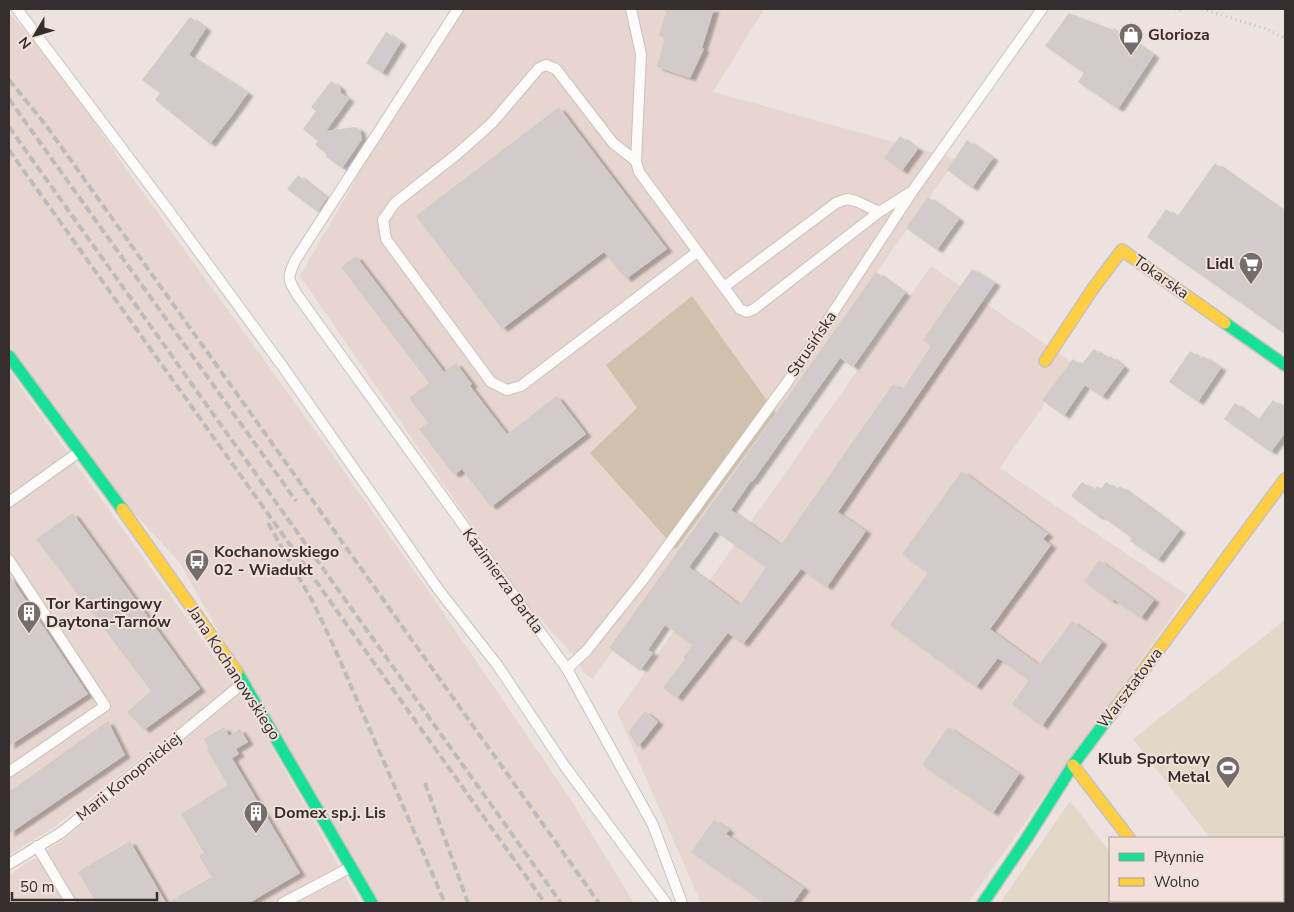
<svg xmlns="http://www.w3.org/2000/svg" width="1294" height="912" font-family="'Nunito Sans',sans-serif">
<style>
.built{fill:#e7d5cf}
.green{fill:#e3d7c7}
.forest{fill:#d0c1ac}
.building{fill:#d3cbc9;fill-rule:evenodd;filter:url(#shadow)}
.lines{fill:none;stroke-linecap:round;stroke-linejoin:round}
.lane-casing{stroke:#c8c1be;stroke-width:12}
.street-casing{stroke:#c8c1be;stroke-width:22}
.fast-casing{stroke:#c8c1be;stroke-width:14}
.slow-casing{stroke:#c8c1be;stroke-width:14}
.path{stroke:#c6c3c2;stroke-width:3;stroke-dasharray:1 4;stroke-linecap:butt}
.lane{stroke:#fcfbfa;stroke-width:10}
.street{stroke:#fcfbfa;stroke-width:20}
.fast{stroke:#16e098;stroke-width:11}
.slow{stroke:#ffcf43;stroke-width:11}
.rail{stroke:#bdbbbb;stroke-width:4;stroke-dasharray:8 4;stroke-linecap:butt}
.labels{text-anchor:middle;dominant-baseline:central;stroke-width:4;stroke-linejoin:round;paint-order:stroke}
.poi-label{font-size:16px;font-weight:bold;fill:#352e2c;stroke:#f2e0da;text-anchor:start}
.street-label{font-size:16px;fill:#352e2c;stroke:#f2e0da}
</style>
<defs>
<filter id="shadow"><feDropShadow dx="5.5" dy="3" stdDeviation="1" flood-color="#0004"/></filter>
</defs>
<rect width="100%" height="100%" fill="#ece3e0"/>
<g class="built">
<path d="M 454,9 L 764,9 L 713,92 L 956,159 L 593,679 L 583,672 L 576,658 L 525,602 L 300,276 Z"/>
<path d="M 9,13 L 33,40 L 73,91 L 136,183 L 332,454 L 429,592 L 569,797 L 634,903 L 374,903 L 250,688 L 180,563 L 122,500 L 9,345 Z"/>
<path d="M 931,266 L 1073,363 L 1000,468 L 1187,595 L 968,903 L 701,903 L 617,712 Z"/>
<path d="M 9,371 L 234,684 L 54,827 L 9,855 Z"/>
<path d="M 241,693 L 360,903 L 9,903 L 9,875 L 64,839 Z"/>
</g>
<g class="green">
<path d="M 1285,620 L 1285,870 L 1283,872 L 1283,838 L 1210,838 L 1133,739 Z"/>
<path d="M 1070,801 L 1110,852 L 1110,901 L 1150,901 L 1152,903 L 1000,903 Z"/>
</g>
<path class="forest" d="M 692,296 L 776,413 L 676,549 L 590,453 L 637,408 L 606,365 Z"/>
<g class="building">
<path d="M 667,9 L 714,9 L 702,48 L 704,49 L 690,78 L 657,67 L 665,38 L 659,36 Z"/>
<path d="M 1069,13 L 1113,30 L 1114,28 L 1154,55 L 1118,109 L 1078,82 L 1084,73 L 1045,46 Z"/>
<path d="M 190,17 L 206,28 L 189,55 L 248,93 L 233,114 L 210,144 L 155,100 L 160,93 L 142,80 Z"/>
<path d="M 386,32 L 401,42 L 382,73 L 366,63 Z"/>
<path d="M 331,81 L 340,87 L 341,93 L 349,99 L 326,131 L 355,127 L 360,130 L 362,139 L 342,168 L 326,157 L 327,154 L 315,145 L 318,141 L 303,129 L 316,111 L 311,107 Z"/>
<path d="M 559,107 L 667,249 L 626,279 L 604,252 L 502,329 L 416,216 Z"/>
<path d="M 900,136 L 918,149 L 902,171 L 884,158 Z"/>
<path d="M 967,140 L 993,158 L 972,188 L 947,170 Z"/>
<path d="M 1215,163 L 1285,212 L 1285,334 L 1147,237 L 1166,209 L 1177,217 Z"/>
<path d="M 298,175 L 327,198 L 318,212 L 287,189 Z"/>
<path d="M 928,197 L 959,219 L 937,250 L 906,228 Z"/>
<path d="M 356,256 L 444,372 L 456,363 L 472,384 L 470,386 L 507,434 L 557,396 L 586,434 L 491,507 L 462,469 L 454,475 L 419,429 L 428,423 L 409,398 L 429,383 L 341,267 Z"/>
<path d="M 972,269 L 995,283 L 838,512 L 866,531 L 827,587 L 801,569 L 743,644 L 728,633 L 677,698 L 663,688 L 685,659 L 683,658 L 693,645 L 665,625 L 648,650 L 653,653 L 641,669 L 636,666 L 635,667 L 609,648 L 736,470 L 876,272 L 905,293 L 853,367 L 840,358 L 752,482 L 751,481 L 731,510 L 781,545 L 893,384 L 902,390 L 931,346 L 923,340 ZM 715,531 L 766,567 L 740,605 L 689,567 Z"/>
<path d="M 1094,349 L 1108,359 L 1110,356 L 1124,367 L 1102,397 L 1085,385 L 1064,416 L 1042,400 L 1073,359 L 1081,365 Z"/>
<path d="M 1190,351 L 1201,359 L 1203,356 L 1221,368 L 1198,402 L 1169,382 Z"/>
<path d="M 1273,400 L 1285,409 L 1285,433 L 1271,452 L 1224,419 L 1235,403 L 1258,420 Z"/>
<path d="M 962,471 L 1048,534 L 1043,539 L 1051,545 L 990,629 L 1039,665 L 1072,621 L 1102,642 L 1042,726 L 1012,704 L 1029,680 L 998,658 L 976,687 L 890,625 L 928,573 L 902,554 Z"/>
<path d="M 1082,482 L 1094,490 L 1097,486 L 1101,489 L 1106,482 L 1117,490 L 1120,486 L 1180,530 L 1158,560 L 1130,541 L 1132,538 L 1100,515 L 1099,517 L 1071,496 Z"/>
<path d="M 73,513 L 200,689 L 144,730 L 127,712 L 151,691 L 36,539 Z"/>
<path d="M 1099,560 L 1154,600 L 1141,618 L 1113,599 L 1112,601 L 1084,582 Z"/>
<path d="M 9,575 L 88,694 L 9,746 Z"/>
<path d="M 645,711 L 658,722 L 638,747 L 628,732 Z"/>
<path d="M 108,721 L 125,755 L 9,834 L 9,792 Z"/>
<path d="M 224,727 L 229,736 L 240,729 L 248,742 L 236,749 L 239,754 L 232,758 L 300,873 L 249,903 L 167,903 L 212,877 L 199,856 L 204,853 L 181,814 L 228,785 L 207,750 L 209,748 L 204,739 Z"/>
<path d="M 948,727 L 1019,774 L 993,813 L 922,765 Z"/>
<path d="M 714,820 L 729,830 L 726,834 L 804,888 L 793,903 L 765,903 L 691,852 Z"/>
<path d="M 130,841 L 166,903 L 96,903 L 78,872 Z"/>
</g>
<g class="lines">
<defs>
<g id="lane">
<path d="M 17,9 L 169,211 L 283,367 L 438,589 L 498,666 L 564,765 L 666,903"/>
<path d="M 458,9 L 296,259 C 287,278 287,278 298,296 L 567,669 L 653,825 L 682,903"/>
<path d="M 631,9 L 641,54 L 636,161 L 639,172 L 740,309 L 747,312 L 754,309 L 879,212 L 911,192"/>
<path d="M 636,161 L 613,143 L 556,69 L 546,65 L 539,68 L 492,123 L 456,155 L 395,203 L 383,220 L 386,239 L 491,382 L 507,390 L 521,386 L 697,252"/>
<path d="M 724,287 L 836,203 L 847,199 L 856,201 L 879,212"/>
<path d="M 9,502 L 79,452"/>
<path d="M 9,560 L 105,706 L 9,772"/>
<path d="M 567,669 L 587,650 L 642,581 L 786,384 L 914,189 L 1042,9"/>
<path d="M 37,846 L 71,903"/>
<path d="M 9,864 L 62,832 L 243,683"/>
<path d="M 283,903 L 351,867"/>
</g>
<path id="street" d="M 1177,901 L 1179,903"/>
<g id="fast">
<path d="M 1225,323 L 1285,365"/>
<path d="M 9,356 L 122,509"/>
<path d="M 237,672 L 372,903"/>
<path d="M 983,903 L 1027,838 L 1073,765 L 1111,714"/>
</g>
<g id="slow">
<path d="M 1045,361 L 1092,290 L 1122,250 L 1225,323"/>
<path d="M 122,509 L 237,672"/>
<path d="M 1111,714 L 1285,479"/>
<path d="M 1073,765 L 1129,838"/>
</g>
</defs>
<use href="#lane" class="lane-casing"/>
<use href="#street" class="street-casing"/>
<use href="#fast" class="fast-casing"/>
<use href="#slow" class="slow-casing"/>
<g class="path">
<path d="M 1175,9 L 1180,10 L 1183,9"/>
<path d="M 1202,9 L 1266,29 L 1285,38"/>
</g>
<use href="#lane" class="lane"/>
<use href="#street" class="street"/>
<use href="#fast" class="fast"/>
<use href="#slow" class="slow"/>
<g class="rail">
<path d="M 9,80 L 45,124 L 599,903"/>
<path d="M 9,99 L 296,501"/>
<path d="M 9,127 L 561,903"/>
<path d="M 9,150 L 545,903"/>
<path d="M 268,523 L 314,604 L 335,649 L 445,903"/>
<path d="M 425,783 L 468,903"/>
</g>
</g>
<defs>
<symbol id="shop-pin" viewBox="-11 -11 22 30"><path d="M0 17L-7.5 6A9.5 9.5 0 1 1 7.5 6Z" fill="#756d6b" stroke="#f2e0da"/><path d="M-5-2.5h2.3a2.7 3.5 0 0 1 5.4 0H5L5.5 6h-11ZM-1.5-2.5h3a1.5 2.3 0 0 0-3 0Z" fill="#fff"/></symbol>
<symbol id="supermarket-pin" viewBox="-11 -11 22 30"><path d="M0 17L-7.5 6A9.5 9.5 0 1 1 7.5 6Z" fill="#756d6b" stroke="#f2e0da"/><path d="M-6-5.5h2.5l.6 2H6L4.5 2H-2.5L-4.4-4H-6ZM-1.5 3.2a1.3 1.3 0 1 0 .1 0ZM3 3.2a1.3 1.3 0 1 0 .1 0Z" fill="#fff"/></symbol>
<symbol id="bus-pin" viewBox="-11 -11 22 30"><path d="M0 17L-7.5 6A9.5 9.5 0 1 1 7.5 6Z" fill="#756d6b" stroke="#f2e0da"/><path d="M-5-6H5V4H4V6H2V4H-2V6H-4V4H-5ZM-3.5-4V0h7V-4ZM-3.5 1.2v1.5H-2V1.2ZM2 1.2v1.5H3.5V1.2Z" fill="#fff"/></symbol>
<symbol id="building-pin" viewBox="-11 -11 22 30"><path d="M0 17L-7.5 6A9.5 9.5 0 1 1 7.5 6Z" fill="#756d6b" stroke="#f2e0da"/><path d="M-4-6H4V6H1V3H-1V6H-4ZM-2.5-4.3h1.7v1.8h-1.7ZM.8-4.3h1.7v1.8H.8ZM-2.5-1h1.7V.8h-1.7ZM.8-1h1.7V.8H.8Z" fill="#fff"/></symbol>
<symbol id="stadium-pin" viewBox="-11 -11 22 30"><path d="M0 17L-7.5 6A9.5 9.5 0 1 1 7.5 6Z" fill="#756d6b" stroke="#f2e0da"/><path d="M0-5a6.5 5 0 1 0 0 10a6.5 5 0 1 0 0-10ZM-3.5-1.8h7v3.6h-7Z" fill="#fff"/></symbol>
</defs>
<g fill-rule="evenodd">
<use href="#shop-pin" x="1117" y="21" width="28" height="38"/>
<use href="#supermarket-pin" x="1237" y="250" width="28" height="38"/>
<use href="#bus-pin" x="183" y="547" width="28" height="38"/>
<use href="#building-pin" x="15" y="599" width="28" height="38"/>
<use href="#stadium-pin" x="1214" y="754" width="28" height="38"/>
<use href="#building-pin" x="242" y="799" width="28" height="38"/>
</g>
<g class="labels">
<g class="poi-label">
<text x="1148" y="35">Glorioza</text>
<text x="1234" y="264" text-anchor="end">Lidl</text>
<text x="214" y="552">Kochanowskiego<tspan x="214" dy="18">02 - Wiadukt</tspan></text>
<text x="46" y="604">Tor Kartingowy<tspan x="46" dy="18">Daytona-Tarnów</tspan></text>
<text x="1210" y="759" text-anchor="end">Klub Sportowy<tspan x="1210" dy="18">Metal</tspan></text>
<text x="274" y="813">Domex sp.j. Lis</text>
</g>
<g class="street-label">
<text transform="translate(1161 277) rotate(35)">Tokarska</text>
<text transform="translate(812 344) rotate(-56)">Strusińska</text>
<text transform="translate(503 581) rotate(54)">Kazimierza Bartla</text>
<text transform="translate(234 673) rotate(57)">Jana Kochanowskiego</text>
<text transform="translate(1130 688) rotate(-53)">Warsztatowa</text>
<text transform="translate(129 777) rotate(-39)">Marii Konopnickiej</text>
</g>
</g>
<rect width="1294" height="912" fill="none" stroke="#352e2c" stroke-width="20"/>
<rect x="1109" y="837" width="175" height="65" fill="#f2e0da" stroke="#a69994"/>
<rect x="1119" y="853" width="25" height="8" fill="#16e098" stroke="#a69994"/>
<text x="1154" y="862" font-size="15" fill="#352e2c">Płynnie</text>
<rect x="1119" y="878" width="25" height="8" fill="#ffcf43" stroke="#a69994"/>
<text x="1154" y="887" font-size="15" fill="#352e2c">Wolno</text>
<g transform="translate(35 35) rotate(232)" stroke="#f2e0da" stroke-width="4" paint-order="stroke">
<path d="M0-4L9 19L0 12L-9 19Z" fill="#352e2c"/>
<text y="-8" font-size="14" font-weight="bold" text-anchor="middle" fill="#352e2c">N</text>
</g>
<path d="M12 892v8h145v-8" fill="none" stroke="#352e2c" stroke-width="2.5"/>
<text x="20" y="892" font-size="15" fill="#352e2c" stroke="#f2e0da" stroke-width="4" paint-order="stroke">50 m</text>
</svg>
